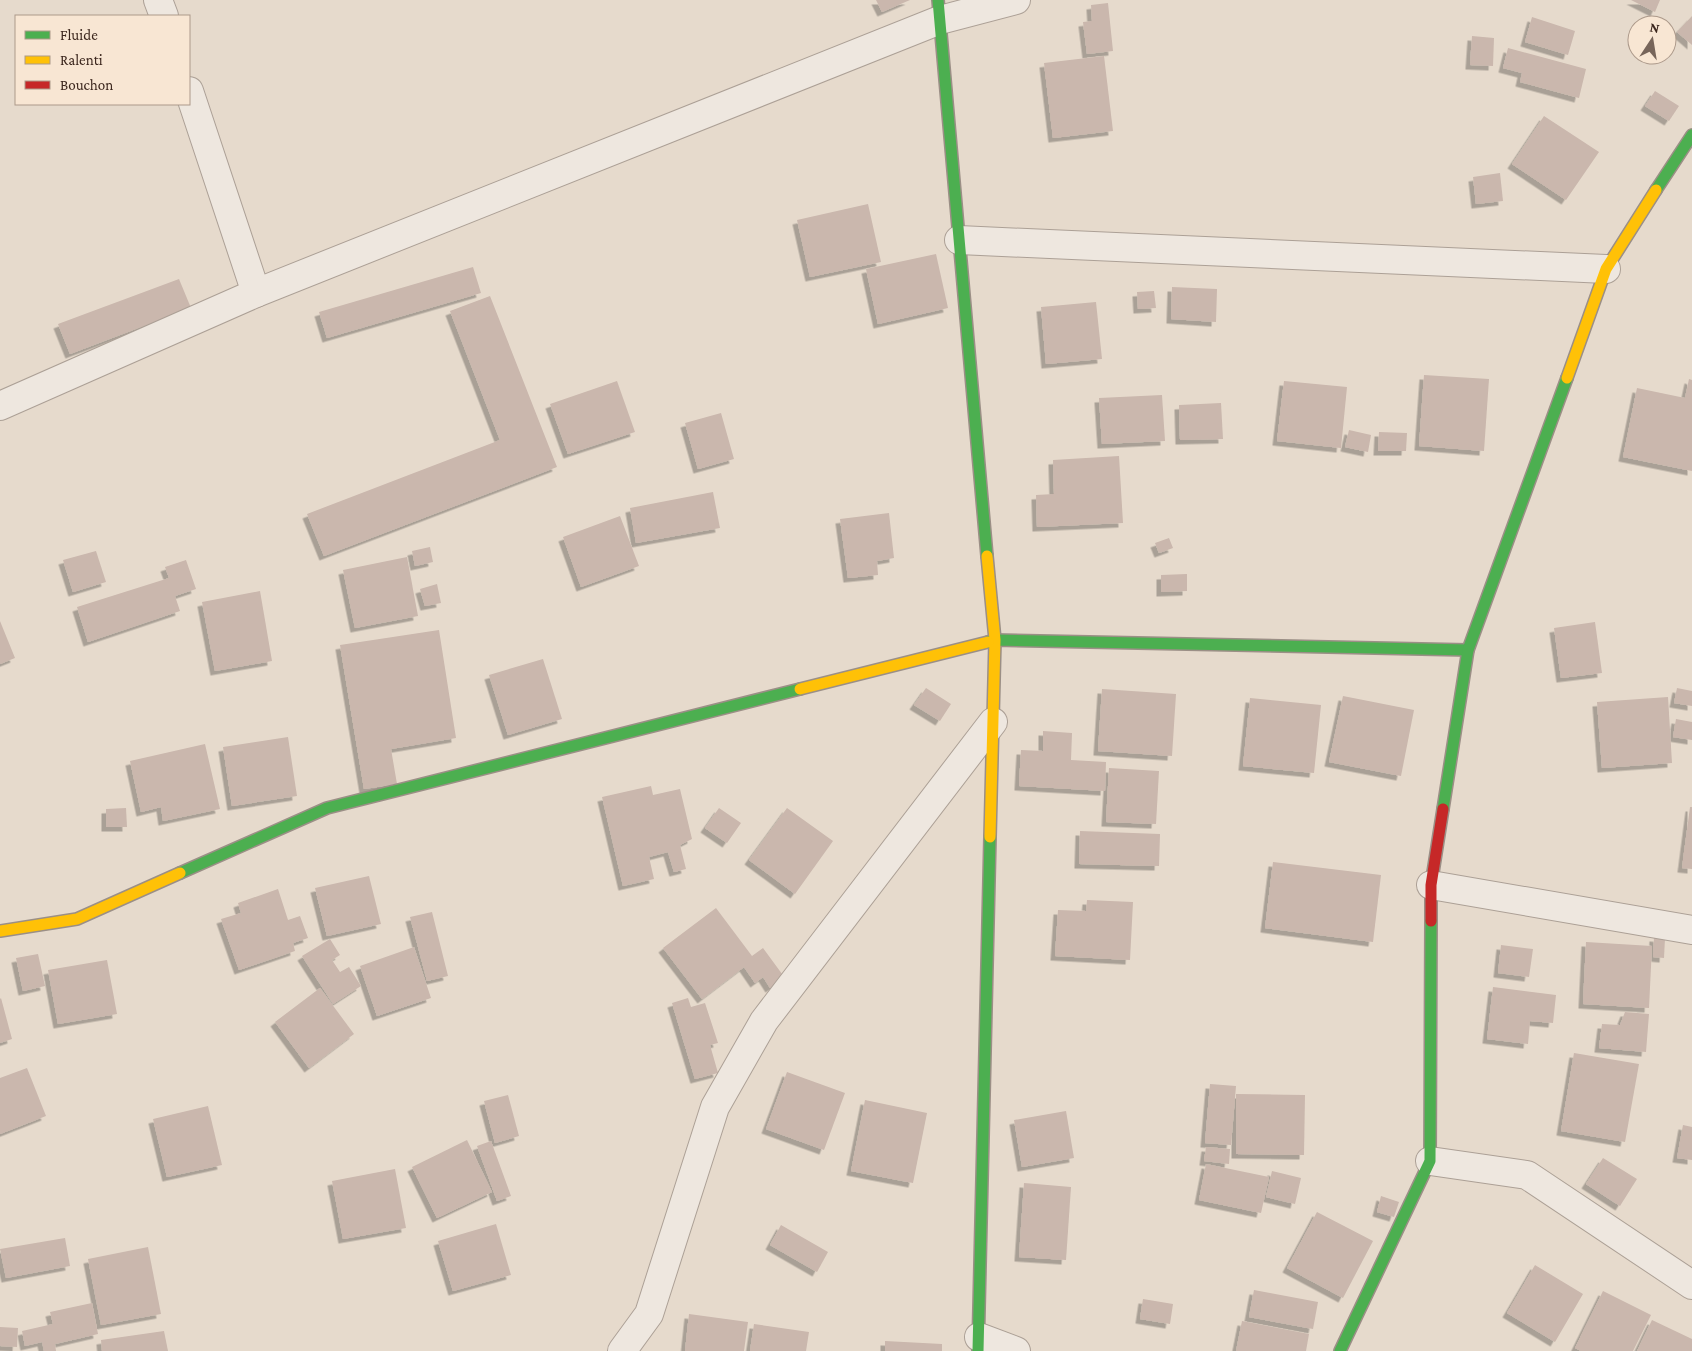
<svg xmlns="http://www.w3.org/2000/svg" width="1692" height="1351" font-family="'Crimson Pro',serif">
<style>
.building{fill:#cab7ad;filter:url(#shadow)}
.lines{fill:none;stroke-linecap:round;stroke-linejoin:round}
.street-casing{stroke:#aca096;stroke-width:30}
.fast-casing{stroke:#9b8f86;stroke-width:14}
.slow-casing{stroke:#9b8f86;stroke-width:14}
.jam-casing{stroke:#9b8f86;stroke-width:14}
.street{stroke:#eee7df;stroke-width:28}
.fast{stroke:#4caf50;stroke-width:11}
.slow{stroke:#ffc107;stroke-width:11}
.jam{stroke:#c62828;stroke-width:11}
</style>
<defs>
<filter id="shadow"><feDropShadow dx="-4.5" dy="4.5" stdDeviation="0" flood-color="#0004"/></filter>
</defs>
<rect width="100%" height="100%" fill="#e6dacc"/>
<g class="building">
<path d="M 876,0 L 910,0 L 882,12 Z"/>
<path d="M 1631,0 L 1660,0 L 1655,12 Z"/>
<path d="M 1108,3 L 1113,51 L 1087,54 L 1083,22 L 1092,21 L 1091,5 Z"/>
<path d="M 1692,16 L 1692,45 L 1677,32 Z"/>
<path d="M 1532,17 L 1575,31 L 1568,55 L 1525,42 Z"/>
<path d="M 1472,36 L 1494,38 L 1493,66 L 1470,65 Z"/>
<path d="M 1508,48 L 1586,69 L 1579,98 L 1520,82 L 1522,73 L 1503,68 Z"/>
<path d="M 1104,56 L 1113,131 L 1053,138 L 1044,63 Z"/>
<path d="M 1655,91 L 1679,106 L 1669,121 L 1645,106 Z"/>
<path d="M 1544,116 L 1599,152 L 1566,200 L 1512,164 Z"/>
<path d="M 1500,173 L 1503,201 L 1476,204 L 1473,177 Z"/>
<path d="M 868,204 L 881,262 L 810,277 L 797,220 Z"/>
<path d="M 936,254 L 948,308 L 878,324 L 866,269 Z"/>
<path d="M 473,267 L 481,293 L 327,338 L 319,312 Z"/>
<path d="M 179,279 L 191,308 L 70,354 L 58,324 Z"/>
<path d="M 1172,287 L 1217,289 L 1216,322 L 1171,319 Z"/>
<path d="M 1154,291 L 1156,308 L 1138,309 L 1137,292 Z"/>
<path d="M 490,296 L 557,467 L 324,556 L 307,514 L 500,440 L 450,311 Z"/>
<path d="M 1096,302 L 1102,359 L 1046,364 L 1041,307 Z"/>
<path d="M 1424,375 L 1489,379 L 1484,451 L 1419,446 Z"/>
<path d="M 1689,379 L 1692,380 L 1692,471 L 1623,457 L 1637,388 L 1685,398 Z"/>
<path d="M 617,381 L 635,432 L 568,454 L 550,404 Z"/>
<path d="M 1284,381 L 1347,387 L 1341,448 L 1277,441 Z"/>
<path d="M 1162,395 L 1165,441 L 1102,444 L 1099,398 Z"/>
<path d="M 1221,403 L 1223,439 L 1180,440 L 1179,405 Z"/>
<path d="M 721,413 L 734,459 L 698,469 L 685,423 Z"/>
<path d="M 1349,430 L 1371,435 L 1368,452 L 1345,447 Z"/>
<path d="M 1379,432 L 1407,433 L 1406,451 L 1378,451 Z"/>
<path d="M 1119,456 L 1123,523 L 1037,527 L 1036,495 L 1054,494 L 1053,460 Z"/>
<path d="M 713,492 L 720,528 L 636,543 L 630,508 Z"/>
<path d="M 889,513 L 894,558 L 877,561 L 878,575 L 848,578 L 840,519 Z"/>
<path d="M 620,516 L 639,566 L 581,587 L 563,537 Z"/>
<path d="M 1169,538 L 1173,548 L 1159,553 L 1155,543 Z"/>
<path d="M 430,547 L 433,562 L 415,566 L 412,551 Z"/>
<path d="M 96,551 L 106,582 L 73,592 L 63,560 Z"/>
<path d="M 407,557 L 418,616 L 355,628 L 343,570 Z"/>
<path d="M 186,560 L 196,589 L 175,596 L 180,611 L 88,642 L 77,607 L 169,578 L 165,567 Z"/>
<path d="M 1187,574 L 1187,591 L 1161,592 L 1161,575 Z"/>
<path d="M 437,584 L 441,603 L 425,606 L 420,589 Z"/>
<path d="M 260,591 L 272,661 L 215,671 L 202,602 Z"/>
<path d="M 0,621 L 15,658 L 0,664 Z"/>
<path d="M 1595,622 L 1602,673 L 1561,678 L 1554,628 Z"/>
<path d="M 439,630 L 456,738 L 391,749 L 397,784 L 364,789 L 340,645 Z"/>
<path d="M 543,659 L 562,719 L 508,735 L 489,675 Z"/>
<path d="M 926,688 L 951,704 L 940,721 L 914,705 Z"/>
<path d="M 1677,688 L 1692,691 L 1692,706 L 1674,703 Z"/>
<path d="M 1102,689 L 1176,694 L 1172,756 L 1098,751 Z"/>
<path d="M 1343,696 L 1414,710 L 1401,776 L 1329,762 Z"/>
<path d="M 1668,697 L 1672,763 L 1602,768 L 1597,702 Z"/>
<path d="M 1250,698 L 1321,705 L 1314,773 L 1243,766 Z"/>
<path d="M 1676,719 L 1692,722 L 1692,740 L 1673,737 Z"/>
<path d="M 1043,731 L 1072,733 L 1071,760 L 1106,762 L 1105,791 L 1019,786 L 1021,750 L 1043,751 Z"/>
<path d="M 288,737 L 297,796 L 232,806 L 223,747 Z"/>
<path d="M 205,744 L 220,809 L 163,821 L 161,807 L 141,812 L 130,761 Z"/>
<path d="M 1109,768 L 1159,771 L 1156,824 L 1106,822 Z"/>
<path d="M 651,786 L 653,795 L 680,789 L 692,839 L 680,845 L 686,869 L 674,872 L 668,852 L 649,857 L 654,879 L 623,886 L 602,797 Z"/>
<path d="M 1690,807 L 1692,807 L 1692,869 L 1682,868 Z"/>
<path d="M 126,808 L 127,827 L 106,827 L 106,809 Z"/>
<path d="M 719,808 L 741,823 L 727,843 L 705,828 Z"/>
<path d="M 787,808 L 833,841 L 795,894 L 749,860 Z"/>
<path d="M 1080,831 L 1160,834 L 1159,866 L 1079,864 Z"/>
<path d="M 1273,862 L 1381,875 L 1373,942 L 1265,928 Z"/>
<path d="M 369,876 L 381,924 L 327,936 L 315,888 Z"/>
<path d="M 278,889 L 288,920 L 300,916 L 308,938 L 293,943 L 295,951 L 239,970 L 221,919 L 241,913 L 238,903 Z"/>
<path d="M 1087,900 L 1133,902 L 1130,960 L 1055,956 L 1058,910 L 1086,911 Z"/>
<path d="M 716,908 L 752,956 L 763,948 L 785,978 L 770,988 L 763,977 L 755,983 L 744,967 L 702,999 L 663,948 Z"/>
<path d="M 432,912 L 448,976 L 427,981 L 410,917 Z"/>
<path d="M 1654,937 L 1665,938 L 1664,958 L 1653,957 Z"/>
<path d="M 330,939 L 340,955 L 332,960 L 340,972 L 349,967 L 361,986 L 333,1004 L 302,956 Z"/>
<path d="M 1586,942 L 1652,946 L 1649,1008 L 1583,1004 Z"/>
<path d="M 1501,945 L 1533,949 L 1529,977 L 1498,973 Z"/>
<path d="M 414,947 L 431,998 L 377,1016 L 360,966 Z"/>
<path d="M 38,954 L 45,986 L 23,991 L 16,958 Z"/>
<path d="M 107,960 L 117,1014 L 58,1024 L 48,970 Z"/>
<path d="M 1493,987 L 1556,995 L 1553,1023 L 1530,1021 L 1528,1044 L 1487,1039 Z"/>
<path d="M 320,988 L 354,1034 L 309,1068 L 275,1022 Z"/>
<path d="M 1,998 L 12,1039 L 0,1043 L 0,999 Z"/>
<path d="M 688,998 L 691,1007 L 705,1003 L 718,1043 L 710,1045 L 718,1073 L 695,1079 L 672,1003 Z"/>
<path d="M 1625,1012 L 1649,1014 L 1646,1052 L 1599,1048 L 1602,1024 L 1620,1025 Z"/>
<path d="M 1574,1053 L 1639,1064 L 1625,1142 L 1561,1131 Z"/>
<path d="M 27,1068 L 46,1116 L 0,1134 L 0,1078 Z"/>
<path d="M 787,1072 L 845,1093 L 824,1150 L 766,1129 Z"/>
<path d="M 1210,1084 L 1236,1086 L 1231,1145 L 1205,1143 Z"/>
<path d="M 1236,1094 L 1305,1095 L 1304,1155 L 1236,1154 Z"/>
<path d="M 508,1095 L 519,1136 L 495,1143 L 484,1101 Z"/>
<path d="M 865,1100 L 927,1113 L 913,1183 L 851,1171 Z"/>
<path d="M 208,1106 L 222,1165 L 167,1177 L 153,1119 Z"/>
<path d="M 1066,1111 L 1074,1158 L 1022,1167 L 1014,1120 Z"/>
<path d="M 1683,1125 L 1692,1127 L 1692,1160 L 1677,1158 Z"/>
<path d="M 467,1140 L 492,1192 L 437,1218 L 412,1167 Z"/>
<path d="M 491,1141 L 511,1196 L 497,1201 L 477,1146 Z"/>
<path d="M 1206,1147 L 1230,1149 L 1229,1164 L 1204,1161 Z"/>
<path d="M 1603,1158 L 1637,1179 L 1620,1206 L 1586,1184 Z"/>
<path d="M 1206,1164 L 1269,1177 L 1261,1213 L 1199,1200 Z"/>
<path d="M 395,1169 L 406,1228 L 343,1239 L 332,1181 Z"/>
<path d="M 1272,1171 L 1301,1178 L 1295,1204 L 1266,1197 Z"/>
<path d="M 1024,1183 L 1071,1187 L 1066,1260 L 1019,1257 Z"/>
<path d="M 1381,1196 L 1399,1202 L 1394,1217 L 1377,1212 Z"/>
<path d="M 1317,1212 L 1373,1241 L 1343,1298 L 1287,1268 Z"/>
<path d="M 496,1224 L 511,1275 L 453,1291 L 438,1241 Z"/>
<path d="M 781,1225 L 828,1252 L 817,1272 L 770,1245 Z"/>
<path d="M 65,1238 L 70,1266 L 6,1278 L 0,1249 Z"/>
<path d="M 148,1247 L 161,1314 L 101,1325 L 88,1259 Z"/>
<path d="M 1535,1265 L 1583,1294 L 1555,1342 L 1507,1313 Z"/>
<path d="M 1254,1290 L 1318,1302 L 1313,1329 L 1249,1317 Z"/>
<path d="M 1603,1291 L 1651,1315 L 1633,1351 L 1581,1351 L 1575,1348 Z"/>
<path d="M 1143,1299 L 1173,1304 L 1170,1324 L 1140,1319 Z"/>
<path d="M 92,1303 L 98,1334 L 55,1344 L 56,1351 L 44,1351 L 42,1342 L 25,1346 L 22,1331 L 53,1324 L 50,1312 Z"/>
<path d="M 689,1314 L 748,1322 L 744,1351 L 685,1351 Z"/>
<path d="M 1652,1320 L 1692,1339 L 1692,1351 L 1637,1351 Z"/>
<path d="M 1242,1321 L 1309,1334 L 1306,1351 L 1236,1351 Z"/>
<path d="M 754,1324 L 809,1332 L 806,1351 L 750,1351 Z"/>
<path d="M 0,1327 L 18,1328 L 17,1347 L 0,1346 Z"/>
<path d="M 164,1331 L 168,1351 L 102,1351 L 101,1340 Z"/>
<path d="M 885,1341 L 942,1344 L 942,1351 L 885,1351 Z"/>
</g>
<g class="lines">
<defs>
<g id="street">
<path d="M 158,0 L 164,16"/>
<path d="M 189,91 L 256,293"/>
<path d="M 959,240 L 1606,269"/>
<path d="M 0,406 L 256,293 L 940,20 L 1016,0"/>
<path d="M 1431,885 L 1692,930"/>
<path d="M 1430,1161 L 1527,1175 L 1692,1285"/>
<path d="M 979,1337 L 1016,1351"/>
<path d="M 622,1351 L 649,1314 L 715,1107 L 764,1021 L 993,722"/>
</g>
<g id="fast">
<path d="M 938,0 L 987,556"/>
<path d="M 1656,190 L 1692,135"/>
<path d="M 988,642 L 995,640 L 1468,650"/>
<path d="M 1443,809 L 1468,650 L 1567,378"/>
<path d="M 180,873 L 327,808 L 800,689"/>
<path d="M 978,1351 L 990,837"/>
<path d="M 1340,1351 L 1430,1161 L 1431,921"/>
</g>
<g id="slow">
<path d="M 1567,378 L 1606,269 L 1656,190"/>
<path d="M 987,556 L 995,640 L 990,837"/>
<path d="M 800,689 L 988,642"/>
<path d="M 0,931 L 77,919 L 180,873"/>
</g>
<path id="jam" d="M 1431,921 L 1431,885 L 1443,809"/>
</defs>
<use href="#street" class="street-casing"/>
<use href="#fast" class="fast-casing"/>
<use href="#slow" class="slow-casing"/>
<use href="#jam" class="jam-casing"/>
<use href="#street" class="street"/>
<use href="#fast" class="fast"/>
<use href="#slow" class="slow"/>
<use href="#jam" class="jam"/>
</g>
<rect x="15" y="15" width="175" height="90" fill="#f8e6d3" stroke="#ac998a"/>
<rect x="25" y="31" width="25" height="8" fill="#4caf50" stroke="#ac998a"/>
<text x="60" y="40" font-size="15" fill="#3b261d">Fluide</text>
<rect x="25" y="56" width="25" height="8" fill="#ffc107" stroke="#ac998a"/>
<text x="60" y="65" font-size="15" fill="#3b261d">Ralenti</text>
<rect x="25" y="81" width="25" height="8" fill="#c62828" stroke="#ac998a"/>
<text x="60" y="90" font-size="15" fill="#3b261d">Bouchon</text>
<g transform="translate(1652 40) rotate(12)"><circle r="24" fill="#f8e6d3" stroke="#ac998a"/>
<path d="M0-4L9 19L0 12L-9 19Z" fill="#77655a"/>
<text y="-8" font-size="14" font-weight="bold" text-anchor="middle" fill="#3b261d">N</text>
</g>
</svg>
